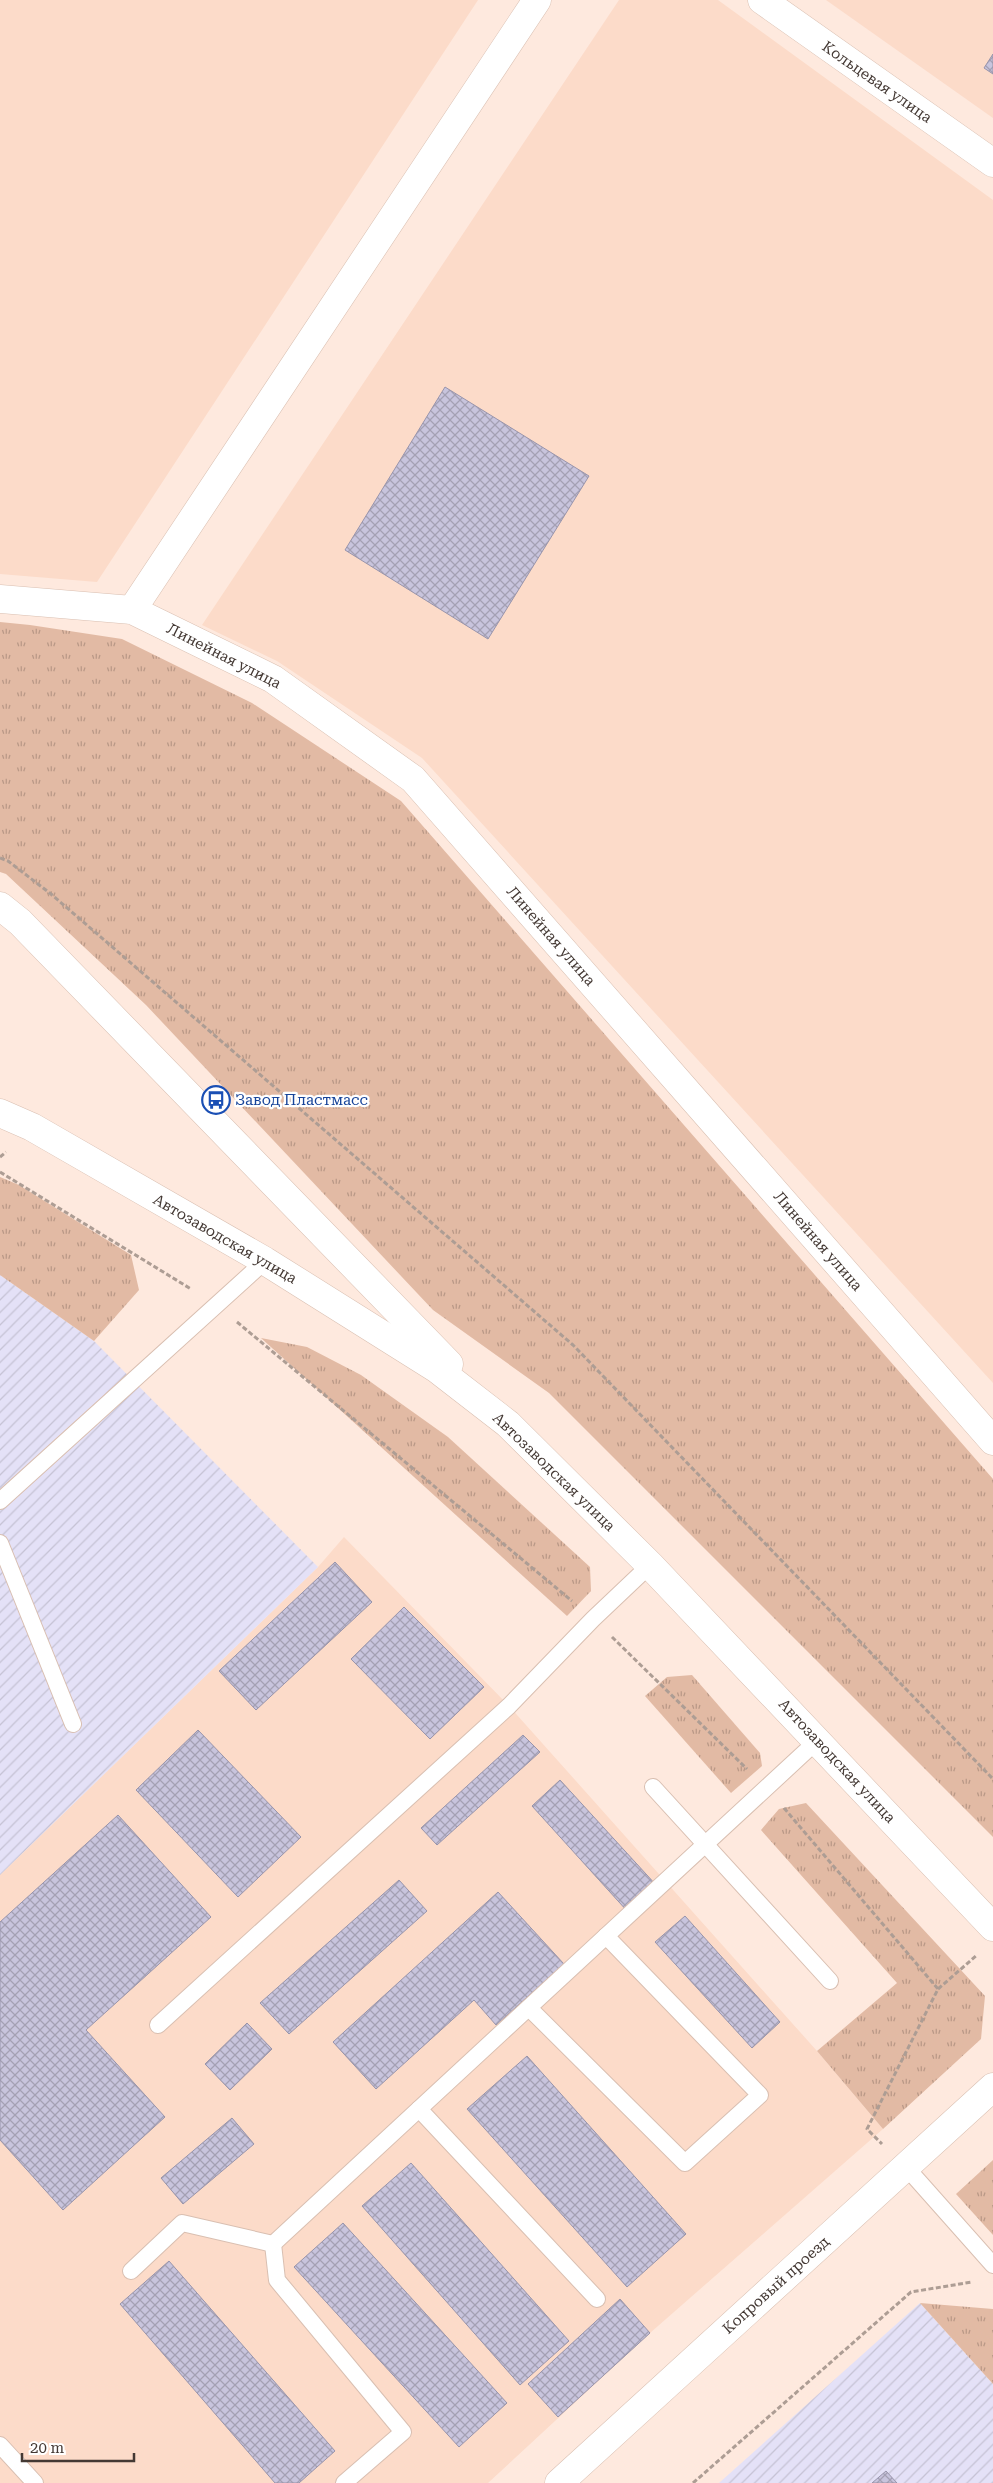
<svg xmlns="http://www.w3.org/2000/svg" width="993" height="2483" font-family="'Roboto Serif',serif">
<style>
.built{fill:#fcdbc9}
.industrial{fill:url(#industrial-furrows)}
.grass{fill:url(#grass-tufts)}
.building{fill:url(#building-cross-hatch);stroke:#9894ab}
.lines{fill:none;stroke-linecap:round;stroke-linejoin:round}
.service-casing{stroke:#d9bfb1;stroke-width:18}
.minor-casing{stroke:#d9bfb1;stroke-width:29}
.secondary-casing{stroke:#d9bfb1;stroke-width:29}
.path{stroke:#ad9d94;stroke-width:3;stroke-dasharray:5 2.5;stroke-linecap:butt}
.service{stroke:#fff;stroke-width:16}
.minor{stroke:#fff;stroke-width:28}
.secondary{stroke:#fff;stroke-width:28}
.labels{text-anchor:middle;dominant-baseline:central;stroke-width:4.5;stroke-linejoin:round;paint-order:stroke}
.street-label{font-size:15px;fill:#443934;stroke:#fff}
.transit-label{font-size:15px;fill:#164399;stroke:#fff;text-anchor:start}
</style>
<defs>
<pattern id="industrial-furrows" width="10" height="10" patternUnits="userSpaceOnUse" patternTransform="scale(1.25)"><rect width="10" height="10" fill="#e4e1f7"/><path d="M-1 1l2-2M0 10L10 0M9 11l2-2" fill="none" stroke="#c5c2d4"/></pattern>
<pattern id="grass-tufts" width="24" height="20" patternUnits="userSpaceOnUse" patternTransform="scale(1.25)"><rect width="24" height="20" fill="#e2baa4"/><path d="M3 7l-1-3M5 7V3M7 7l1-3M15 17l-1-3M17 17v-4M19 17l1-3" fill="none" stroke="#b99886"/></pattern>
<pattern id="building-cross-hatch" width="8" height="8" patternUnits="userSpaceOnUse" patternTransform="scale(1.25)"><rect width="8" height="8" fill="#c8c4dd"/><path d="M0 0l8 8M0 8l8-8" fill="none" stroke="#a4a0b4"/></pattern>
</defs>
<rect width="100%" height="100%" fill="#fee9de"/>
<g class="built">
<path d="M 0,0 L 478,0 L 97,582 L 0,574 Z"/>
<path d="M 619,0 L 718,0 L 993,200 L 993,1383 L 422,758 L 277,661 L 202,625 Z"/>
<path d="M 826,0 L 993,0 L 993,118 Z"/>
<path d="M 344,1537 L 509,1706 L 817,2051 L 883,2129 L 650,2333 L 488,2483 L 0,2483 L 0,1875 L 318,1567 Z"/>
</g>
<g class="industrial">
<path d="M 0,1275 L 94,1341 L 318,1567 L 0,1875 Z"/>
<path d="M 920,2303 L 993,2384 L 993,2483 L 719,2483 Z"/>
</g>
<g class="grass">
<path d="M 0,622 L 30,625 L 122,639 L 252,703 L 401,801 L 993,1479 L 993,1837 L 549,1393 L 433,1310 L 146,1005 L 6,874 L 0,872 Z"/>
<path d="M 0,1177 L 19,1185 L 131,1255 L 139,1290 L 94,1341 L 0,1275 Z"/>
<path d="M 261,1338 L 307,1347 L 361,1375 L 448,1437 L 590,1567 L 591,1591 L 567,1616 Z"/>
<path d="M 692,1675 L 760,1753 L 762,1766 L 731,1793 L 645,1696 L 667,1677 Z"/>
<path d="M 806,1803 L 985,1996 L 981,2039 L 883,2129 L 817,2051 L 897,1983 L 761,1830 L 779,1809 Z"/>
<path d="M 993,2160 L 993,2235 L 956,2194 Z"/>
<path d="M 920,2303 L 993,2309 L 993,2384 Z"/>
</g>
<g class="building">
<path d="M 993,54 L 993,74 L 984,68 Z"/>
<path d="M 445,387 L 589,476 L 488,639 L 345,550 Z"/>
<path d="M 335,1562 L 372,1602 L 256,1710 L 219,1671 Z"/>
<path d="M 404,1607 L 484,1687 L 430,1739 L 351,1659 Z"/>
<path d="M 198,1730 L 301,1837 L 238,1897 L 136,1790 Z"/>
<path d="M 523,1735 L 540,1752 L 437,1845 L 421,1828 Z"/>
<path d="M 560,1780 L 657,1886 L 628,1912 L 532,1806 Z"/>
<path d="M 118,1815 L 211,1917 L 86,2030 L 165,2117 L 63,2210 L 0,2140 L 0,1922 Z"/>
<path d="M 399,1880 L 427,1911 L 289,2034 L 260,2003 Z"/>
<path d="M 498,1892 L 564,1964 L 496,2025 L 474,2000 L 376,2089 L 333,2042 Z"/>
<path d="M 685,1916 L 780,2022 L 752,2048 L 655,1942 Z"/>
<path d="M 247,2023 L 272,2049 L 230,2090 L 205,2064 Z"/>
<path d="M 527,2056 L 686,2234 L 627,2287 L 467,2109 Z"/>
<path d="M 232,2118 L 254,2144 L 183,2204 L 161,2178 Z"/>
<path d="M 411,2163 L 569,2341 L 520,2385 L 362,2206 Z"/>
<path d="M 343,2223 L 507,2403 L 459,2447 L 294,2267 Z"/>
<path d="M 169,2261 L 335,2451 L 299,2483 L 275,2483 L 120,2304 Z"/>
<path d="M 620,2299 L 650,2333 L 558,2417 L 528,2384 Z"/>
<path d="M 886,2471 L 897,2483 L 872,2483 Z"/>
</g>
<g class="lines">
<defs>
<g id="service">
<path d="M 0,1501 L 265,1261"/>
<path d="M 0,1543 L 73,1724"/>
<path d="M 653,1787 L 830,1981"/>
<path d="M 529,2008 L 685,2163 L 760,2095 L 606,1936"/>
<path d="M 158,2025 L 509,1706 L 593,1619 L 650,1565"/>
<path d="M 419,2109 L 597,2299"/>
<path d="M 906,2167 L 993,2265"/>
<path d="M 273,2244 L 818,1740"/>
<path d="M 273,2244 L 277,2280 L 403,2432 L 344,2483"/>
<path d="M 131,2271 L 182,2223 L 273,2244"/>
<path d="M 0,2445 L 35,2483"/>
</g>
<g id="minor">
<path d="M 762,0 L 993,163"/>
<path d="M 0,599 L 132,610 L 273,679 L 413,779 L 993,1441"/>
<path d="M 132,610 L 537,0"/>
<path d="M 0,906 L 20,922 L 449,1364"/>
<path d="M 0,1113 L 32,1127 L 265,1261 L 437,1369 L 508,1424 L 650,1565 L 993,1927"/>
</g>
<path id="secondary" d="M 559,2483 L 993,2087"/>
</defs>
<use href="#service" class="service-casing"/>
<use href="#minor" class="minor-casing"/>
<use href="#secondary" class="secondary-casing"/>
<g class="path">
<path d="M 0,858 L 8,861 L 51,894 L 573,1345 L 993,1779"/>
<path d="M 0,1157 L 6,1152"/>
<path d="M 0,1172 L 191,1289"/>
<path d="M 237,1322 L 572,1601"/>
<path d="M 612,1637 L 747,1769"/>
<path d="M 784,1808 L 938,1989 L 867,2129 L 882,2144"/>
<path d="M 938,1989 L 977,1955"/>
<path d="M 693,2483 L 911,2292 L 972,2282"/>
</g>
<use href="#service" class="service"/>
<use href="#minor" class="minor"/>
<use href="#secondary" class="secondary"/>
</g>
<defs>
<symbol id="bus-ring" viewBox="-11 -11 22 22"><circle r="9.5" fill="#fff" stroke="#1a4fb4" stroke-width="1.5"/><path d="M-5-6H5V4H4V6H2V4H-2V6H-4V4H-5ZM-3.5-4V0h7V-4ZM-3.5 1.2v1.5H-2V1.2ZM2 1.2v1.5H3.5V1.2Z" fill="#1a4fb4"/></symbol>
</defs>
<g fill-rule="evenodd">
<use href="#bus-ring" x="200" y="1084" width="32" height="32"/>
</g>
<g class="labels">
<g class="street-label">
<text transform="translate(877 82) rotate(35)">Кольцевая улица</text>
<text transform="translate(224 656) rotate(27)">Линейная улица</text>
<text transform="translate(551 936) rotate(49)">Линейная улица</text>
<text transform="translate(225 1239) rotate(30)">Автозаводская улица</text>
<text transform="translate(818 1241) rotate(49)">Линейная улица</text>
<text transform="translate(554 1472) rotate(44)">Автозаводская улица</text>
<text transform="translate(837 1761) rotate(47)">Автозаводская улица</text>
<text transform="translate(776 2285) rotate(-42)">Копровый проезд</text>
</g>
<g class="transit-label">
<text x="235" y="1100">Завод Пластмасс</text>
</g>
</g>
<path d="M22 2453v8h112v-8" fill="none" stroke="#443934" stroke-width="2.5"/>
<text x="30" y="2453" font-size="15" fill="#443934" stroke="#ffffff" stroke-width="4" paint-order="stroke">20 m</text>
</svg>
